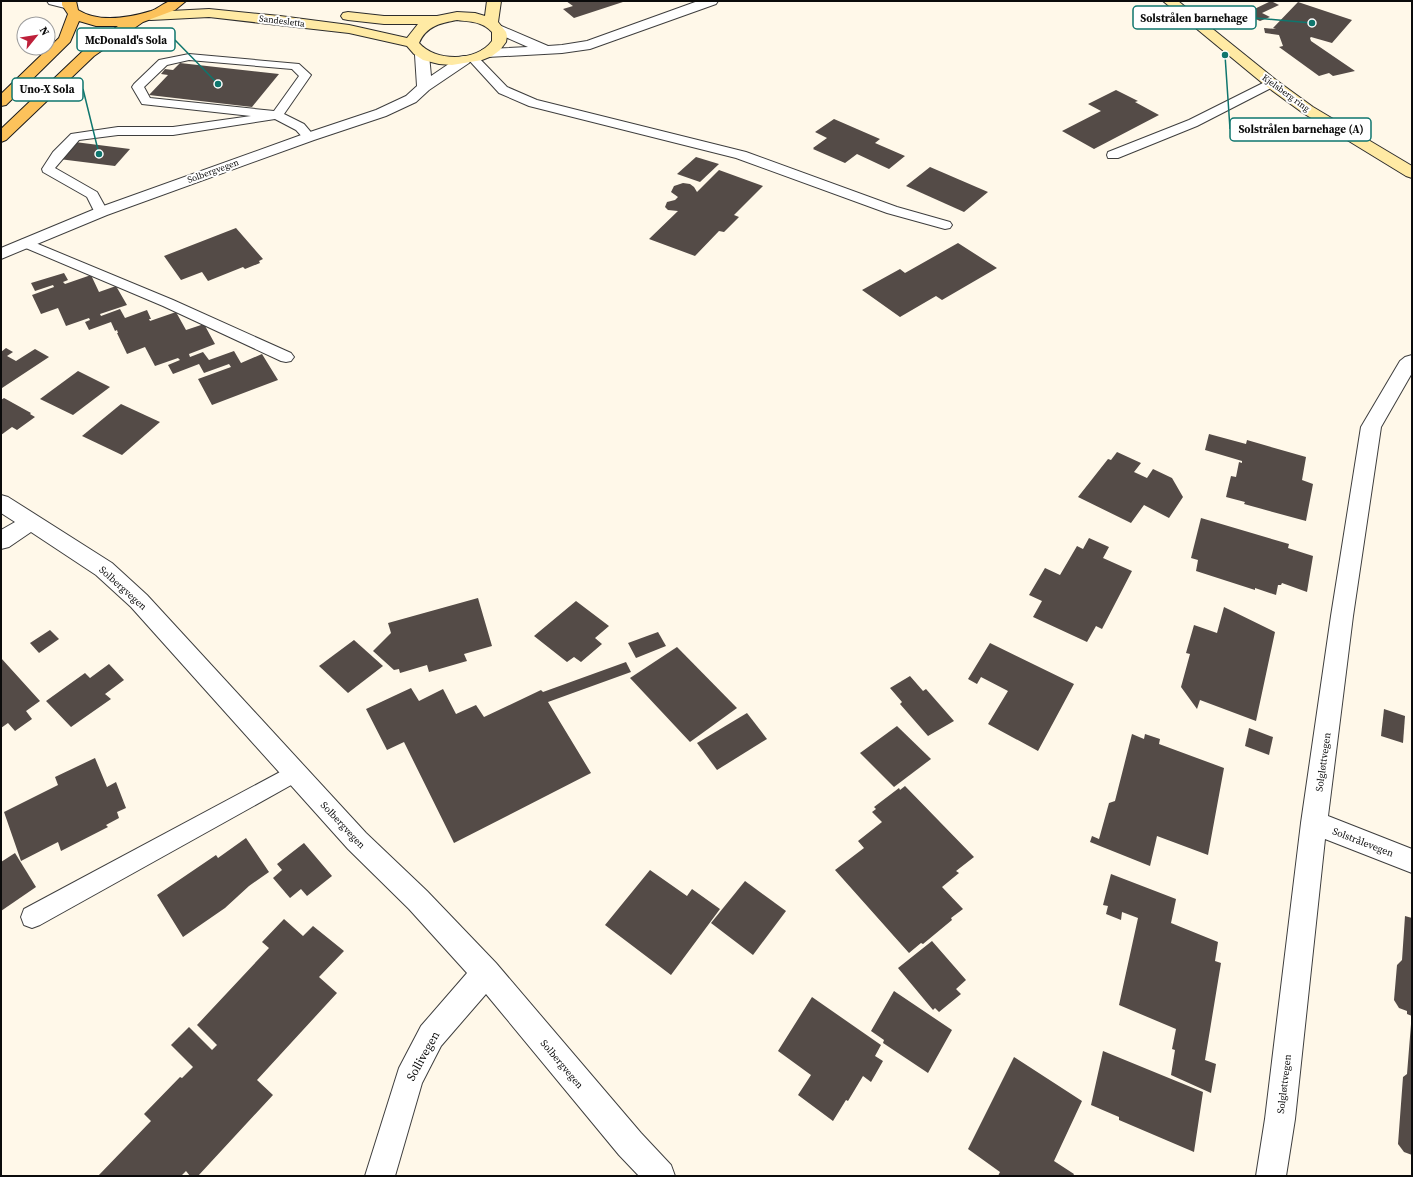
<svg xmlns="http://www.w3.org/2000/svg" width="1413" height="1177" font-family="'Source Serif 4',serif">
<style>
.building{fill:#544b47}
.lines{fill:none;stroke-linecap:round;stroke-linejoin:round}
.lane-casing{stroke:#3e3e3e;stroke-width:2}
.street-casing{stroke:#3e3e3e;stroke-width:2}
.secondary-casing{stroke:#2d2d2d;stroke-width:2}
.primary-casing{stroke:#1c1c1c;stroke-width:2}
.lane{fill:#fff;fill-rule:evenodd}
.street{fill:#fff;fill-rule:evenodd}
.secondary{fill:#ffeaa4;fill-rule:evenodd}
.primary{fill:#fcc25b;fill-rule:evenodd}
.labels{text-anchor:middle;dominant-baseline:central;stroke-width:4;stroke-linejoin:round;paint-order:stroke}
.far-street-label{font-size:9px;fill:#0b0b0b;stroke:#fff}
.street-label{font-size:10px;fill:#0b0b0b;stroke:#fff}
.near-street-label{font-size:12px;fill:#0b0b0b;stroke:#fff}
.leader{fill:none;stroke:#0f766e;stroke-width:1.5}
.callout-dot{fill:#0f766e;stroke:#fff;stroke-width:1.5}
.callout{fill:#fff;stroke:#0f766e;stroke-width:1.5}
.callout-label{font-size:11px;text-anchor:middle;font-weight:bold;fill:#0b0b0b}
</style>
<rect width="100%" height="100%" fill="#fff8e9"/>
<g class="building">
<path d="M 566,1 L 626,1 L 574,18 L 563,9 L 573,6 Z"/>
<path d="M 1271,1 L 1279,5 L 1262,13 L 1270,17 L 1260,21 L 1244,14 Z"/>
<path d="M 1298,2 L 1352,20 L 1332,43 L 1311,37 L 1310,38 L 1311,41 L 1355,71 L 1333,76 L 1329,73 L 1319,76 L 1279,47 L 1283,46 L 1279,35 L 1265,33 L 1264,28 L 1276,29 L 1273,28 Z"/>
<path d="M 180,63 L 279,74 L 252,107 L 149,95 L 168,75 L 161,74 L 165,69 L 173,70 Z"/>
<path d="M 1116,90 L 1138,101 L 1135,102 L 1159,115 L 1094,149 L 1062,131 L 1101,111 L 1088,104 Z"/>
<path d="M 834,119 L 880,139 L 875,143 L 905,156 L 889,169 L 857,154 L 845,163 L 813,149 L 814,148 L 813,148 L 827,138 L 815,132 Z"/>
<path d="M 75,142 L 130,149 L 115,166 L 59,159 Z"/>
<path d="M 696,157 L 719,164 L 700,182 L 677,174 Z"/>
<path d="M 930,167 L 988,192 L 964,212 L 906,186 Z"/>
<path d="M 719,170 L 763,186 L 734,215 L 739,217 L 724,232 L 719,231 L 695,256 L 649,239 L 678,211 L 668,210 L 665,207 L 667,202 L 675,200 L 678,197 L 671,192 L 674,186 L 683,183 L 690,184 L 694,187 L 697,192 Z"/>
<path d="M 236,228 L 263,259 L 259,261 L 260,263 L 245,269 L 243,267 L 208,281 L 202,272 L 181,280 L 164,256 Z"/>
<path d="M 958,243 L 997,268 L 942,300 L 936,296 L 900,317 L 862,290 L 900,269 L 905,273 Z"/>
<path d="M 64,273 L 68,280 L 63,282 L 65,284 L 91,275 L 99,292 L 116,286 L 127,305 L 100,314 L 101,316 L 120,309 L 125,318 L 147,310 L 151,319 L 149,319 L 150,321 L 176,312 L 186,330 L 204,324 L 215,344 L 189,354 L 190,357 L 203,352 L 209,360 L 234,351 L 241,363 L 262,354 L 278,380 L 212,405 L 198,379 L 231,367 L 229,364 L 204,373 L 199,364 L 173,374 L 168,365 L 180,360 L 178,358 L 155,366 L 145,347 L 127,354 L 117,333 L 118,333 L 117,330 L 115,331 L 111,322 L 89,330 L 85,322 L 90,320 L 89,318 L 66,326 L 58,308 L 41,314 L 32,295 L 54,287 L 53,285 L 35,291 L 31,283 Z"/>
<path d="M 6,348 L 13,352 L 7,356 L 16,361 L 35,349 L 49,357 L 2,388 L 1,387 L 1,352 Z"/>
<path d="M 78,371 L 110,387 L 73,415 L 40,399 Z"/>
<path d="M 4,398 L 31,413 L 30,414 L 35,417 L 17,430 L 12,427 L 1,435 L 1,400 Z"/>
<path d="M 121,404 L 160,422 L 122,455 L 82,436 Z"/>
<path d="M 1209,434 L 1246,444 L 1247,440 L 1306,457 L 1302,480 L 1313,484 L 1306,521 L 1244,504 L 1245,502 L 1226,497 L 1231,476 L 1236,477 L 1239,462 L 1242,463 L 1242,461 L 1205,450 Z"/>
<path d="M 1117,452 L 1141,463 L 1134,472 L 1147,478 L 1153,469 L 1172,478 L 1183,497 L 1169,518 L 1144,505 L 1131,523 L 1078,497 L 1108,459 L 1111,460 Z"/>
<path d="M 1201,518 L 1289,544 L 1288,548 L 1313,556 L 1307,592 L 1282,583 L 1281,585 L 1278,585 L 1276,595 L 1255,588 L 1255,590 L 1196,571 L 1198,560 L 1191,558 Z"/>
<path d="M 1089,538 L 1109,547 L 1103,558 L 1132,571 L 1102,629 L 1096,626 L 1087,642 L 1033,617 L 1042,601 L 1029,595 L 1045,568 L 1060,575 L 1077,546 L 1083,549 Z"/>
<path d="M 478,598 L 492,646 L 464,654 L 467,661 L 429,672 L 427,665 L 400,673 L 399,669 L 394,670 L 373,651 L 391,633 L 388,623 Z"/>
<path d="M 576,601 L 609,626 L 595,638 L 602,644 L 581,662 L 574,657 L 567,662 L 534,636 Z"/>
<path d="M 1224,607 L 1275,632 L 1256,721 L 1200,700 L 1197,709 L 1181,687 L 1190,654 L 1186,653 L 1194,625 L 1217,633 Z"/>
<path d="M 50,630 L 59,639 L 39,653 L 30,643 Z"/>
<path d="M 658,632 L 666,646 L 636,658 L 628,643 Z"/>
<path d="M 354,640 L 383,666 L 348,693 L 319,666 Z"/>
<path d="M 990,643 L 1074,684 L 1038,751 L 988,724 L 1008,691 L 981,677 L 977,684 L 968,679 Z"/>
<path d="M 677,647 L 737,708 L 690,742 L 630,678 Z"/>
<path d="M 1,658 L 40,701 L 26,711 L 32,719 L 15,731 L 8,723 L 1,728 Z"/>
<path d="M 626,662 L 631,672 L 548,702 L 591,773 L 454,843 L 404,742 L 387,750 L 366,709 L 411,688 L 419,701 L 443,689 L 456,714 L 476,705 L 484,717 L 541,690 L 543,692 Z"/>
<path d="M 109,664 L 124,680 L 105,694 L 111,699 L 71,727 L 46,701 L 85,673 L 90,678 Z"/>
<path d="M 910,676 L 923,691 L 926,689 L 954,721 L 928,736 L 900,704 L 902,702 L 890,688 Z"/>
<path d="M 1384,709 L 1405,716 L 1403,743 L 1381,736 Z"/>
<path d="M 747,713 L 767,739 L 717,770 L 697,743 Z"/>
<path d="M 897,726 L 931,759 L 894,787 L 860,753 Z"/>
<path d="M 1249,728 L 1273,737 L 1269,755 L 1245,746 Z"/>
<path d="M 1132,734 L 1144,739 L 1145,734 L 1160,739 L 1159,744 L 1224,768 L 1208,855 L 1157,836 L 1150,866 L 1090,842 L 1092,836 L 1099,839 L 1109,803 L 1115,801 Z"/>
<path d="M 95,758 L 107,787 L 116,782 L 126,808 L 117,812 L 119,818 L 106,825 L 108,827 L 61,851 L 58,842 L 21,861 L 4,812 L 58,785 L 55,777 Z"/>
<path d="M 905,786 L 974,857 L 956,871 L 959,873 L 942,887 L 963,909 L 951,918 L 952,920 L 923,944 L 921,943 L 909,953 L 835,870 L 864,848 L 858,841 L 882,822 L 872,812 L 876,809 L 874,807 L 899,788 L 900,790 Z"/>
<path d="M 246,838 L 269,872 L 249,886 L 225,908 L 183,937 L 157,895 L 216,855 L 218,858 Z"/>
<path d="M 304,843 L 332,876 L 307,896 L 301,889 L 290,898 L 273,878 L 282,870 L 277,864 Z"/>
<path d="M 15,853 L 36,887 L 1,911 L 1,862 Z"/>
<path d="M 650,870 L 687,896 L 692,889 L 720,909 L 671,975 L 605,925 Z"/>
<path d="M 1111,874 L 1176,899 L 1171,923 L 1218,942 L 1215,961 L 1221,963 L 1205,1060 L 1216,1064 L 1211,1093 L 1171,1075 L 1175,1050 L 1172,1049 L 1176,1029 L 1119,1005 L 1138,918 L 1122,912 L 1121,920 L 1106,914 L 1108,906 L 1103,905 Z"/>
<path d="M 745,881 L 786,911 L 753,955 L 711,923 Z"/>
<path d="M 1405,916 L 1412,918 L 1412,1016 L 1407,1014 L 1407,1011 L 1399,1008 L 1394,1000 L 1397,965 L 1402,960 Z"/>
<path d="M 284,919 L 303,936 L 313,926 L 344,951 L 319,977 L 337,993 L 257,1080 L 273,1095 L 198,1176 L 190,1176 L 186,1171 L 181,1176 L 98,1176 L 151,1121 L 144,1114 L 180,1077 L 182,1078 L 193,1067 L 171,1045 L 189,1027 L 212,1050 L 217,1045 L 197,1025 L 269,948 L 262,942 Z"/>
<path d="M 932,941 L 966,980 L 956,989 L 961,994 L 939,1012 L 935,1008 L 933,1010 L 898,968 Z"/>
<path d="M 894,991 L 952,1030 L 928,1073 L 883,1043 L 884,1040 L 871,1031 Z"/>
<path d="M 812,997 L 881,1045 L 875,1056 L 883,1061 L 871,1082 L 863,1076 L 848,1101 L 846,1100 L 833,1121 L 798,1095 L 811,1075 L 778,1051 Z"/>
<path d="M 1411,1024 L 1412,1024 L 1412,1155 L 1404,1152 L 1398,1144 L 1403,1077 L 1407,1074 Z"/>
<path d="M 1103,1051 L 1203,1092 L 1194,1152 L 1119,1120 L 1119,1117 L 1091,1105 Z"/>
<path d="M 1014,1057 L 1082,1101 L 1054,1161 L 1074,1174 L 1073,1176 L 998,1176 L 1000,1172 L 968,1149 Z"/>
</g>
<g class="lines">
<defs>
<g id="lane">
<path d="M 189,54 L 299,64 L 311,75 L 284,114 L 304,124 L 315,137 L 313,140 L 305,140 L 296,130 L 275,119 L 173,135 L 118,135 L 79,140 L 55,168 L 97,192 L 108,212 L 106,215 L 96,215 L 87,197 L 43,172 L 42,169 L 53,152 L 71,134 L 118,127 L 173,127 L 251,116 L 142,104 L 132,87 L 134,84 L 159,60 ZM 189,60 L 292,69 L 299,76 L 274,111 L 150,98 L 144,87 L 167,65 Z"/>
<path d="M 473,55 L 477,56 L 507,87 L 537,100 L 746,152 L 897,207 L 950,222 L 952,225 L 950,228 L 945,229 L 887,213 L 736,158 L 529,106 L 499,93 L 467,58 L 469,56 Z"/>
<path d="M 1271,79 L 1275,80 L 1277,83 L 1275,86 L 1197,126 L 1118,158 L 1108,158 L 1107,155 L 1108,152 L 1189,120 Z"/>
<path d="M 26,239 L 173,300 L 291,353 L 294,357 L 291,361 L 286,362 L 281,361 L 163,306 L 21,246 L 19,243 L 21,240 Z"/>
<path d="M 295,764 L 302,767 L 305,773 L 302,779 L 40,925 L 32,928 L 24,925 L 21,917 L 24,909 Z"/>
</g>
<g id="street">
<path d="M 47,1 L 74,2 L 76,5 L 74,8 L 69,9 L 49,4 Z"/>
<path d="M 698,1 L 718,1 L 716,4 L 590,49 L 562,53 L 487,57 L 482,56 L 480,53 L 482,50 L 487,49 L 528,47 L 494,32 L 492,29 L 494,26 L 499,25 L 548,46 L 562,45 L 587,41 Z"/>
<path d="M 422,51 L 427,52 L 429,55 L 431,76 L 459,57 L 464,56 L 469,57 L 471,60 L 469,63 L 429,90 L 416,102 L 386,116 L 314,140 L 107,215 L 1,259 L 1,248 L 95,209 L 304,134 L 376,110 L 406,96 L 417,86 L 415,55 L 417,52 Z"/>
<path d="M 1412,355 L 1412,373 L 1381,427 L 1353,616 L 1328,816 L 1412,849 L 1412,873 L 1325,839 L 1295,1119 L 1286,1176 L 1256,1176 L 1265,1119 L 1301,823 L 1331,616 L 1361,427 L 1400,361 L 1405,357 Z"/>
<path d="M 1,495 L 8,497 L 112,563 L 147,595 L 366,833 L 427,891 L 496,963 L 641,1133 L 671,1165 L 675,1176 L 639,1176 L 619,1155 L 486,994 L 441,1046 L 422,1083 L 395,1176 L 365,1176 L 399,1068 L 421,1026 L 467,973 L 409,909 L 348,849 L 131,607 L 96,575 L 31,532 L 9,547 L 1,549 L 1,530 L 15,522 L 1,513 Z"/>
</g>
<g id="secondary">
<path d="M 487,1 L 501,1 L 498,22 L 506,32 L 507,36 L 506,42 L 500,50 L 492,56 L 482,60 L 452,65 L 439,64 L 423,60 L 414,54 L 407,46 L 349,33 L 209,17 L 151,20 L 146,19 L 144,16 L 146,13 L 151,12 L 209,9 L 280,16 L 349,25 L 407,38 L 418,24 L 384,24 L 348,20 L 343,19 L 341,16 L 343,13 L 348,12 L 384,16 L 437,16 L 457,12 L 475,13 L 485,16 ZM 457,20 C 471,22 482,21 492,32 L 492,41 C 477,62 435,62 419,43 C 426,26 441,23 457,20 Z"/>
<path d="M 1163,1 L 1178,1 L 1276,80 L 1313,107 L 1412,166 L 1412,178 L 1406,176 L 1303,113 L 1266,86 Z"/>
</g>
<path id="primary" d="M 62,1 L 76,1 L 78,10 C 99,23 128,18 151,11 C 157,9 164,3 170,1 C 174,0 181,1 186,1 L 175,10 L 143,22 L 94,56 L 6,140 L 1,142 L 1,129 L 84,50 L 118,26 L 96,26 L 79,21 L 70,42 L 6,105 L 1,106 L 1,94 L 59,38 L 68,14 L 62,5 Z"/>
</defs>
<use href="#lane" class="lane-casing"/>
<use href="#street" class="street-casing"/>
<use href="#secondary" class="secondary-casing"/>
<use href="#primary" class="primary-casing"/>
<use href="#lane" class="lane"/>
<use href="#street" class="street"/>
<use href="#secondary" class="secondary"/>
<use href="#primary" class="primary"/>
</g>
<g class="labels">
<g class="far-street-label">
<text transform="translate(282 21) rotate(7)">Sandesletta</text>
<text transform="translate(1286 93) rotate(36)">Kjelsberg ring</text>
<text transform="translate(213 171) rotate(-20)">Solbergvegen</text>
</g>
<g class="street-label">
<text transform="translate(123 588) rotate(42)">Solbergvegen</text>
<text transform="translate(1323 762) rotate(-82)">Solgløttvegen</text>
<text transform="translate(343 825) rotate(47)">Solbergvegen</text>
<text transform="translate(1363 842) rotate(21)">Solstrålevegen</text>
<text transform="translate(562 1064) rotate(50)">Solbergvegen</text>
<text transform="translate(1284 1084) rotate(-83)">Solgløttvegen</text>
</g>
<g class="near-street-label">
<text transform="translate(423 1056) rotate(-61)">Sollivegen</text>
</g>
</g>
<path class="leader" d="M1312 23L1256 18M218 84L175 40M99 154L83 89M1225 55L1230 129"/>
<g class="callout-dot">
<circle cx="1312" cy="23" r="4"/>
<circle cx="218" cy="84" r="4"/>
<circle cx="99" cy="154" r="4"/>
<circle cx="1225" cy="55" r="4"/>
</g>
<g class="callout">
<rect x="1133" y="6" width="123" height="23" rx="4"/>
<rect x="77" y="28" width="98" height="23" rx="4"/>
<rect x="12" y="78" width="71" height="23" rx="4"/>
<rect x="1230" y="118" width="141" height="23" rx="4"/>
</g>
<g class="callout-label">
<text x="1194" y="22">Solstrålen barnehage</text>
<text x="126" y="44">McDonald's Sola</text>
<text x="47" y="93">Uno-X Sola</text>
<text x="1301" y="133">Solstrålen barnehage (A)</text>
</g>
<rect width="1413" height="1177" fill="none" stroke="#0b0b0b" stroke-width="4"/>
<g transform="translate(36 36) rotate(60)"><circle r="19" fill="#ffffff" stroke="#9d9d9d"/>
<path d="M0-3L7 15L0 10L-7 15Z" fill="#be203a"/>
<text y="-6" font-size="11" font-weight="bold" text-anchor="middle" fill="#0b0b0b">N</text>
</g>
</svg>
